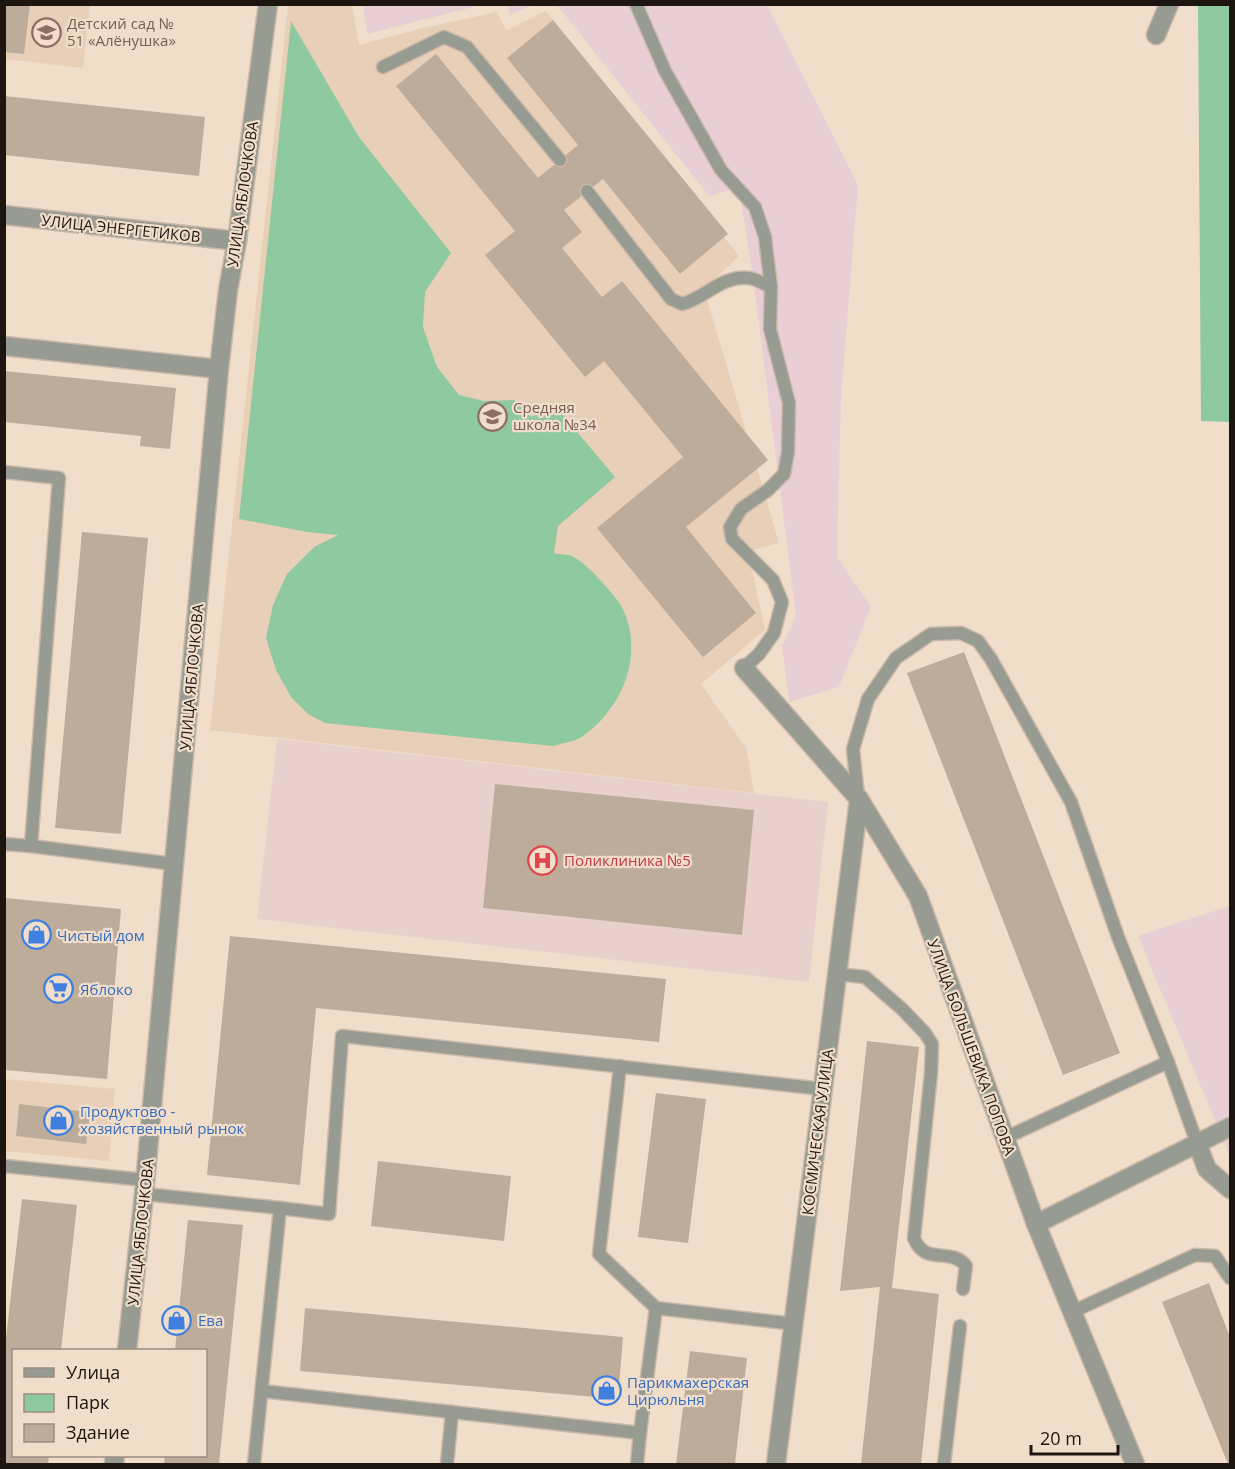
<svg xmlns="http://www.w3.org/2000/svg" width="1235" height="1469" font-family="'Open Sans',sans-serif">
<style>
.built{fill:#e8cfb7}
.industrial{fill:#e9cfd5}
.medical{fill:#ead0cd}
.green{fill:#8ec99f}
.building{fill:#beac9a}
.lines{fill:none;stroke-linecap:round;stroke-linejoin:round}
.lane-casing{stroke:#cab9a9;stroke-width:15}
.street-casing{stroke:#cab9a9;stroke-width:21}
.lane{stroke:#989b91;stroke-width:12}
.street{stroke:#989b91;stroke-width:18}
.labels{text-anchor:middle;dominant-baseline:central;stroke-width:4.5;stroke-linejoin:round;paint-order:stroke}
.education-label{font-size:15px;fill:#785e54;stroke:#f0ddca;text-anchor:start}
.street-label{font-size:15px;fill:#1d1610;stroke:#f0ddca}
.health-label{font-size:15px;fill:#be3a42;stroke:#f0ddca;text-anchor:start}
.shop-label{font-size:15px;fill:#366cbe;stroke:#f0ddca;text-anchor:start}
</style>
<rect width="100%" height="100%" fill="#f0ddca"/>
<g class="built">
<path d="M 298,4 L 352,5 L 359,45 L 423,28 L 497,12 L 506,31 L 546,11 L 739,256 L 704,289 L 779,543 L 748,551 L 765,630 L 701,684 L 746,748 L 754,793 L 210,730 L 288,6 Z"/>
<path d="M 5,5 L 90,5 L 83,68 L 5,59 Z"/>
<path d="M 4,1079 L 115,1089 L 109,1161 L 5,1151 Z"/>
</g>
<g class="industrial">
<path d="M 363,4 L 481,4 L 481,5 L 367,34 Z"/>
<path d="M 506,5 L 532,5 L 511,15 Z"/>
<path d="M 557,5 L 767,5 L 858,185 L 841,398 L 837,557 L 871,607 L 839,687 L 789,702 L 782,646 L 796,616 L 754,285 L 739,188 L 709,196 Z"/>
<path d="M 1230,906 L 1230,1156 L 1138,936 Z"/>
</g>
<path class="medical" d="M 277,739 L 828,802 L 809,982 L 257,919 Z"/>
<g class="green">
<path d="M 1198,5 L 1230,5 L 1230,422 L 1201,421 Z"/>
<path d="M 291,21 L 359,137 L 451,253 L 425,292 L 423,327 L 437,367 L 459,395 L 484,401 L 514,400 L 532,417 L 552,402 L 615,477 L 558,526 L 554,553 C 559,555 567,554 572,556 C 582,561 593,572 600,580 C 609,590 620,601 625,614 C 643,659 621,709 583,736 C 575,742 562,743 553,746 L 325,723 L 308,714 L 291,697 L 276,670 L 266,638 L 273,605 L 287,574 L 314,547 L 338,535 L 307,532 L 239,519 Z"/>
</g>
<g class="building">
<path d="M 4,4 L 30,4 L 24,54 L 4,52 Z"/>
<path d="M 553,20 L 728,234 L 680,274 L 603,179 L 564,210 L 582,232 L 562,248 L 602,297 L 622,281 L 768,460 L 686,527 L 756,613 L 703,657 L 597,528 L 683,457 L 604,361 L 585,377 L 485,255 L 515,231 L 396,86 L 436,54 L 538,178 L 578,145 L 507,58 Z"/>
<path d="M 4,96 L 205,117 L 199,176 L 4,155 Z"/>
<path d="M 4,371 L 176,388 L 170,449 L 140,446 L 141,436 L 4,422 Z"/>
<path d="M 82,532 L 148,538 L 121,834 L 55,828 Z"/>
<path d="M 964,652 L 1120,1053 L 1063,1075 L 907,673 Z"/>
<path d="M 495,784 L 754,810 L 742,935 L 483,908 Z"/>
<path d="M 5,898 L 121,909 L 107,1079 L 5,1070 Z"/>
<path d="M 230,936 L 666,979 L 659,1042 L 316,1008 L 300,1185 L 207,1175 Z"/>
<path d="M 867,1041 L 919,1047 L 892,1288 L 939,1294 L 921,1464 L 861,1464 L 880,1287 L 840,1291 Z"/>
<path d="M 656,1093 L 706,1099 L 688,1243 L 638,1237 Z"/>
<path d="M 19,1104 L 90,1112 L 86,1144 L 16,1136 Z"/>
<path d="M 378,1161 L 511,1176 L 504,1241 L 371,1226 Z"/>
<path d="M 22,1199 L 77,1205 L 61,1350 L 14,1350 L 14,1456 L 49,1456 L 48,1464 L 4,1464 L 4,1355 Z"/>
<path d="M 188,1220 L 243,1225 L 219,1464 L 164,1464 L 165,1456 L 206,1456 L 206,1350 L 175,1350 Z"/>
<path d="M 1209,1283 L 1230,1337 L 1230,1464 L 1228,1464 L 1162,1302 Z"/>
<path d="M 305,1308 L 623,1337 L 618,1399 L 300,1371 Z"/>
<path d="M 690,1351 L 747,1358 L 735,1464 L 676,1464 Z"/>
</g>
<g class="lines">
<defs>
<g id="lane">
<path d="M 636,4 L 665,71 L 721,170 L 755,207 L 765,237 L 771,287 L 770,329 L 789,403 L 788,452 L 784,474 L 768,490 L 741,509 L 730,527 L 732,539 L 773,580 L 782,602 L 774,633 L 759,654 L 744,668"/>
<path d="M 383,67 L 444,37 L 467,47 L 560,160"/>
<path d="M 587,191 L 671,299 L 682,304 C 705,298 722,275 748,278 C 755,278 764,284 771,287"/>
<path d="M 4,472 L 59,478 L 31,846 L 174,864"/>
<path d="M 858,797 L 853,749 L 868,699 L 896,658 L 931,634 L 961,633 L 978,641 L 991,659 L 1071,802 L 1118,937 L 1168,1062 L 1197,1143"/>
<path d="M 4,844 L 31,846"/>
<path d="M 837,974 L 865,977 L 902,1009 L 925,1033 L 932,1044 L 931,1073 L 914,1238 C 925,1267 951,1246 966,1266 L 963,1289"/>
<path d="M 620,1066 L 599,1254 L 656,1308"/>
<path d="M 1005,1138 L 1168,1062"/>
<path d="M 4,1166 L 146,1180"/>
<path d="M 144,1194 L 280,1208 L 254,1464"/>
<path d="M 280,1208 L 329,1214 L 342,1036 L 823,1089"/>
<path d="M 1072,1312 L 1195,1255 L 1215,1256 L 1230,1278"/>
<path d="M 262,1391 L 640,1433 L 637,1464"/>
<path d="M 640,1433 L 656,1308 L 794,1324"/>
<path d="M 447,1464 L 452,1412"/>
<path d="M 944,1464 L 960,1326"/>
</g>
<g id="street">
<path d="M 1156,35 L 1169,4"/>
<path d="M 4,215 L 237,241"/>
<path d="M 4,346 L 219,369"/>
<path d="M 744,668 L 859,799 L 918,896 L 1036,1224 L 1135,1464"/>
<path d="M 1197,1143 L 1207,1169 L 1230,1189"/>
<path d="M 1036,1224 L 1230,1127"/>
<path d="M 127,1350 L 144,1194 L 219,369 L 228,290 L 237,241 L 268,4"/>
<path d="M 114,1464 L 115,1456"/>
<path d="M 776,1464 L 859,799"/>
</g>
</defs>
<use href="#lane" class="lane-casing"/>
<use href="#street" class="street-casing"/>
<use href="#lane" class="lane"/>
<use href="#street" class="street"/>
</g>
<defs>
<symbol id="school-ring" viewBox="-11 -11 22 22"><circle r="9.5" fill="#f0ddca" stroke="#8d6e63" stroke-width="1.5"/><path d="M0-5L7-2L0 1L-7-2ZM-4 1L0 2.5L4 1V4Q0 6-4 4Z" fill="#8d6e63"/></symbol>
<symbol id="hospital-ring" viewBox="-11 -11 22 22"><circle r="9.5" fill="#f0ddca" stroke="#e0444e" stroke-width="1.5"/><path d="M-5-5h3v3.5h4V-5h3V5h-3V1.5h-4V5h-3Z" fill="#e0444e"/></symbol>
<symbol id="shop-ring" viewBox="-11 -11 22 22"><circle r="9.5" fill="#f0ddca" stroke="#3f7fe0" stroke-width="1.5"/><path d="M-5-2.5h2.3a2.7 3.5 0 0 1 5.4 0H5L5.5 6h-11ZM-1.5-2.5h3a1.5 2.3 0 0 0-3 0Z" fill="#3f7fe0"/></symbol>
<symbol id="supermarket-ring" viewBox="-11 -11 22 22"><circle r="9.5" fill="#f0ddca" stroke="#3f7fe0" stroke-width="1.5"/><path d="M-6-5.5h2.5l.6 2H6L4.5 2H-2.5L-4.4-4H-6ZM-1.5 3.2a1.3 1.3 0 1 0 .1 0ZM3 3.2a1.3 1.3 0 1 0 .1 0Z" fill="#3f7fe0"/></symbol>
</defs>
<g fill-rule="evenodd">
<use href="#school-ring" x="30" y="16" width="33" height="33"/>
<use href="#school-ring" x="476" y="400" width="33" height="33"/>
<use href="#hospital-ring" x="526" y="844" width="33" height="33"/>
<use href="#shop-ring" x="20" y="918" width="33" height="33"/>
<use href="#supermarket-ring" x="42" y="972" width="33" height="33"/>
<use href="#shop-ring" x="42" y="1104" width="33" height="33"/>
<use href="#shop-ring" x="160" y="1304" width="33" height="33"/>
<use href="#shop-ring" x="590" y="1374" width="33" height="33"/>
</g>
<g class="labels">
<g class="education-label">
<text x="67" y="23">Детский сад №<tspan x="67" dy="17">51 «Алёнушка»</tspan></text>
<text x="513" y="407">Средняя<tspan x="513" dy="17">школа №34</tspan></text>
</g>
<g class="street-label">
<text transform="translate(242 194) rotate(-82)">УЛИЦА ЯБЛОЧКОВА</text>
<text transform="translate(121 228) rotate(6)">УЛИЦА ЭНЕРГЕТИКОВ</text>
<text transform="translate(191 677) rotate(-85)">УЛИЦА ЯБЛОЧКОВА</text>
<text transform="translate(972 1047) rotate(70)">УЛИЦА БОЛЬШЕВИКА ПОПОВА</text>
<text transform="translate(817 1132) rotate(-83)">КОСМИЧЕСКАЯ УЛИЦА</text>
<text transform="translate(140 1232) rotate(-84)">УЛИЦА ЯБЛОЧКОВА</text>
</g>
<g class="health-label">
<text x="564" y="860">Поликлиника №5</text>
</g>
<g class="shop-label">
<text x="57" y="935">Чистый дом</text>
<text x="80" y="989">Яблоко</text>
<text x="80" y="1111">Продуктово -<tspan x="80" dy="17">хозяйственный рынок</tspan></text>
<text x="198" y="1320">Ева</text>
<text x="627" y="1382">Парикмахерская<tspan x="627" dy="17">Цирюльня</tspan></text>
</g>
</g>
<rect width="1235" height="1469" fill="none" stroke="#1d1610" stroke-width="12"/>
<rect x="12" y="1349" width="195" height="108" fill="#f0ddca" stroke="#9c8d80" stroke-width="1.5"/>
<rect x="24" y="1368" width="30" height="9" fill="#989b91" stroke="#9c8d80" stroke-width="1.5"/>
<text x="66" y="1379" font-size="18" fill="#1d1610">Улица</text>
<rect x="24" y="1394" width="30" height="18" fill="#8ec99f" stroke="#9c8d80" stroke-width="1.5"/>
<text x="66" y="1409" font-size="18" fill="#1d1610">Парк</text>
<rect x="24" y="1424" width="30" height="18" fill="#beac9a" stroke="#9c8d80" stroke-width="1.5"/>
<text x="66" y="1439" font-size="18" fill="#1d1610">Здание</text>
<path d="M1031 1445v9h87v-9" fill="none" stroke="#1d1610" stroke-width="3"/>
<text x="1040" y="1445" font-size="18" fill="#1d1610" stroke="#f0ddca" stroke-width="4.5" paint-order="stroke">20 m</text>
</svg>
